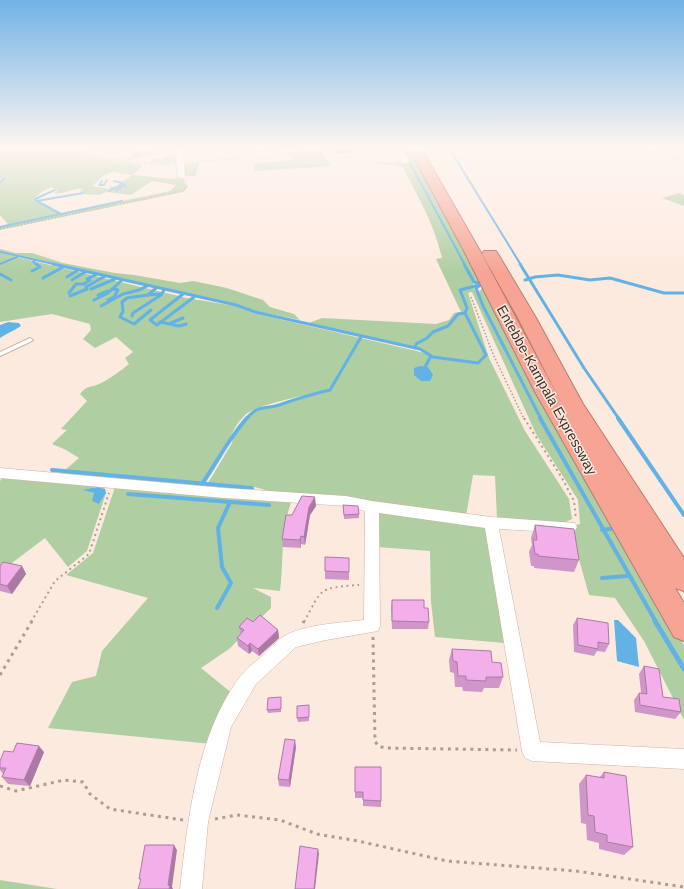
<svg xmlns="http://www.w3.org/2000/svg" width="684" height="889" font-family="Arial,sans-serif">
<style>
.green{fill:#afcea2;fill-rule:evenodd}
.water{fill:#62b2e5}
.lines{fill:none;stroke-linecap:round;stroke-linejoin:round}
.stream-far3{stroke:#62b2e5;stroke-width:2}
.stream-far2{stroke:#62b2e5;stroke-width:3}
.stream-far1{stroke:#62b2e5;stroke-width:4}
.stream{stroke:#62b2e5;stroke-width:5}
.lane-casing{stroke:#d0b1a0;stroke-width:2}
.street-casing{stroke:#d0b1a0;stroke-width:1}
.highway-casing{stroke:#b67c70;stroke-width:2}
.path-far2{stroke:#ac9c92;stroke-width:1.5;stroke-dasharray:1.5 2;stroke-linecap:butt}
.path-far1{stroke:#ac9c92;stroke-width:2;stroke-dasharray:2 3.5;stroke-linecap:butt}
.path{stroke:#ac9c92;stroke-width:3;stroke-dasharray:3 4.5;stroke-linecap:butt}
.lane{fill:#fff;fill-rule:evenodd}
.street{fill:#fff;fill-rule:evenodd}
.highway{fill:#f7a495;fill-rule:evenodd}
.wall{fill:#d196c9}
.shaded-wall{fill:#aa7aa4}
.building{fill:#f3afea;stroke:#aa7aa4}
.labels{text-anchor:middle;dominant-baseline:central;stroke-width:3;stroke-linejoin:round;paint-order:stroke}
.street-label{font-size:14px;fill:#3e322b;stroke:#fdeadf}
</style>
<rect width="100%" height="100%" fill="#fdeadf"/>
<g class="green">
<path d="M 0,148 L 40,148 L 143,165 L 133,175 L 173,179 L 183,176 L 181,164 L 200,163 L 195,176 L 183,176 L 187,188 L 183,192 L 0,230 L 0,226 L 8,224 L 0,215 ZM 112,172 L 132,175 L 115,187 L 111,186 L 108,189 L 92,186 L 103,176 ZM 152,181 L 176,185 L 170,191 L 60,214 L 33,199 L 43,191 L 51,187 L 58,190 L 54,193 C 65,195 72,187 83,189 L 80,191 L 85,194 L 99,195 L 106,192 L 131,195 Z"/>
<path d="M 46,148 L 93,148 L 85,154 Z"/>
<path d="M 140,148 L 176,148 L 162,149 L 130,161 L 126,160 Z"/>
<path d="M 399,148 L 409,148 L 482,282 L 473,283 L 475,291 L 480,291 L 484,285 L 644,578 L 684,645 L 684,720 L 644,641 L 615,598 L 589,595 L 570,527 L 580,524 L 578,500 L 536,434 L 472,292 L 468,293 L 489,358 L 525,431 L 569,499 L 572,519 L 564,523 L 497,518 L 495,476 L 473,475 L 466,516 L 344,497 L 272,492 L 251,486 L 208,483 L 232,443 L 233,436 L 253,412 L 325,391 C 309,394 257,405 246,414 C 233,426 229,441 221,456 C 214,467 204,477 197,488 L 57,477 L 79,458 L 66,450 L 52,444 L 67,430 L 61,429 L 87,401 L 80,394 C 87,385 90,388 99,384 C 110,379 120,371 129,364 L 125,358 L 133,352 L 116,337 L 95,348 L 83,339 L 91,330 L 90,324 L 52,314 L 0,322 L 0,253 L 187,298 L 235,306 L 253,313 L 425,353 L 420,349 L 309,323 L 322,318 L 436,324 L 449,320 L 454,313 L 461,312 L 436,259 L 442,258 C 435,226 418,197 403,167 L 391,165 L 368,163 L 406,162 Z"/>
<path d="M 320,150 L 331,166 L 255,171 L 254,163 L 293,160 L 289,153 Z"/>
<path d="M 177,152 L 178,164 L 150,163 L 153,159 L 162,159 Z"/>
<path d="M 679,193 L 684,195 L 684,206 L 662,198 Z"/>
<path d="M 0,249 L 16,253 L 32,253 L 63,263 L 115,273 L 134,275 L 180,283 L 193,281 L 227,288 L 263,300 L 270,307 L 294,314 L 300,320 L 256,311 L 237,304 L 0,252 Z"/>
<path d="M 4,476 L 103,486 L 105,489 L 97,487 L 83,490 L 94,493 L 99,504 L 106,493 L 87,551 L 68,567 L 45,538 L 0,572 L 0,481 Z"/>
<path d="M 115,487 L 292,500 C 280,530 284,560 280,591 L 253,588 L 271,597 L 271,608 L 229,649 L 201,668 L 233,694 L 212,744 L 48,728 L 72,682 L 96,676 L 102,651 L 148,598 L 66,575 L 93,553 Z"/>
<path d="M 380,511 L 487,525 L 495,558 L 493,581 L 502,618 L 505,643 L 435,637 L 431,602 L 430,551 L 377,547 L 375,513 Z"/>
<path d="M 0,880 L 57,889 L 0,889 Z"/>
</g>
<g class="water">
<path d="M 8,322 L 19,323 L 21,326 C 14,331 7,333 0,338 L 0,325 Z"/>
<path d="M 420,366 L 428,367 L 433,375 L 430,381 L 421,381 L 414,375 L 414,368 Z"/>
<path d="M 97,487 L 105,489 L 106,493 L 99,504 L 92,501 L 94,493 L 82,490 Z"/>
<path d="M 614,620 L 618,620 L 636,638 L 639,667 L 617,661 Z"/>
</g>
<g class="lines">
<g class="stream-far3">
<path d="M 449,148 L 521,265"/>
<path d="M 404,152 L 465,265"/>
<path d="M 102,181 L 99,185 L 104,185 L 107,180"/>
<path d="M 114,181 L 122,183 L 126,187"/>
<path d="M 0,183 L 5,178"/>
<path d="M 109,191 L 123,184"/>
<path d="M 116,191 L 124,185"/>
<path d="M 37,201 L 35,199 L 55,190"/>
<path d="M 61,214 L 37,201 L 83,193"/>
<path d="M 0,227 L 122,201"/>
<path d="M 0,252 L 58,265"/>
<path d="M 35,260 L 33,262 L 38,265"/>
<path d="M 0,264 L 17,257"/>
</g>
<g class="stream-far2">
<path d="M 53,264 L 236,305 L 255,312 L 420,349 L 433,357 L 478,363 L 486,355 L 465,313"/>
<path d="M 464,264 L 474,282 L 482,284"/>
<path d="M 520,264 L 584,368 L 619,419"/>
<path d="M 32,271 L 40,267 L 36,264"/>
<path d="M 0,274 L 11,280"/>
<path d="M 67,277 L 78,270"/>
<path d="M 43,278 L 63,267"/>
<path d="M 72,280 L 85,272"/>
<path d="M 525,280 L 535,277 L 558,275 L 590,280 L 610,278 L 664,293 L 684,293"/>
<path d="M 482,284 L 476,288 L 483,306 L 541,419"/>
<path d="M 91,289 L 115,279"/>
<path d="M 69,293 L 76,284 L 84,284 L 90,280 L 87,279 L 97,274"/>
<path d="M 183,294 L 150,320 L 157,325 L 194,297"/>
<path d="M 98,295 L 108,291"/>
<path d="M 148,295 L 161,294"/>
<path d="M 70,296 L 87,289 L 86,287 L 105,276"/>
<path d="M 94,300 L 108,293 L 122,280"/>
<path d="M 108,300 L 114,297 L 118,290 L 112,289"/>
<path d="M 101,306 L 123,294 L 139,290 L 147,286"/>
<path d="M 151,310 L 134,324 L 120,317 L 123,311 L 122,302 L 127,298 L 148,295 L 156,288"/>
<path d="M 132,316 L 133,313 L 161,295 L 164,290"/>
<path d="M 160,322 L 179,326 L 186,324"/>
<path d="M 171,323 L 183,318"/>
<path d="M 415,348 L 416,344 L 427,338 L 433,332 L 448,326 L 458,314 L 465,313 L 467,308 L 460,290 L 479,285"/>
<path d="M 425,367 L 431,356"/>
<path d="M 246,419 C 259,404 263,410 279,405 C 296,399 312,394 330,390 L 361,337"/>
</g>
<g class="stream-far1">
<path d="M 540,418 L 656,622"/>
<path d="M 618,418 L 684,515"/>
<path d="M 52,470 L 252,488"/>
<path d="M 202,484 C 218,461 228,439 247,418"/>
<path d="M 128,494 L 269,505"/>
<path d="M 602,530 L 616,528"/>
<path d="M 602,578 L 628,576"/>
<path d="M 217,608 L 231,583 L 222,567 L 218,528 L 230,502"/>
</g>
<path class="stream" d="M 655,621 L 684,669"/>
<defs>
<path id="lane" d="M 30,338 L 33,340 L 32,341 L 0,356 L 0,352 Z"/>
<g id="street">
<path d="M 175,148 L 183,148 L 185,179 L 178,177 Z"/>
<path d="M 297,148 L 326,148 L 253,157 L 249,155 L 253,153 Z"/>
<path d="M 395,148 L 402,148 L 409,161 L 408,163 L 402,163 Z"/>
<path d="M 0,468 L 224,488 L 346,496 L 372,501 L 491,517 L 575,523 L 577,527 L 575,531 L 570,533 L 499,529 L 540,742 L 684,749 L 684,769 L 532,761 L 525,758 L 522,751 L 485,528 L 379,513 L 380,626 L 378,631 L 326,640 L 296,647 L 256,684 L 231,727 L 208,822 L 202,889 L 180,889 C 188,818 197,730 243,673 C 249,666 257,661 263,655 C 270,648 278,639 286,635 C 308,624 340,623 364,620 L 365,511 L 346,506 L 224,498 L 0,478 Z"/>
</g>
<path id="highway" d="M 409,148 L 421,148 L 480,251 L 562,404 L 518,318 L 482,254 L 484,251 L 496,251 L 498,254 L 536,318 L 583,404 L 684,558 L 684,591 L 675,588 L 684,603 L 684,641 L 674,637 L 534,390 L 464,251 Z"/>
</defs>
<use href="#lane" class="lane-casing"/>
<use href="#street" class="street-casing"/>
<use href="#highway" class="highway-casing"/>
<g class="path-far2">
<path d="M 43,148 L 141,163 L 171,165"/>
<path d="M 638,148 L 684,161"/>
<path d="M 677,148 L 682,160"/>
<path d="M 72,153 L 81,148"/>
<path d="M 350,157 L 352,159"/>
<path d="M 333,159 L 334,161"/>
<path d="M 189,163 L 244,157"/>
<path d="M 31,167 L 55,155 L 64,153"/>
<path d="M 0,229 L 182,191 L 187,187 L 186,183"/>
<path d="M 471,297 L 493,354 L 524,419"/>
</g>
<g class="path-far1">
<path d="M 524,418 L 562,478 L 574,501 L 576,519"/>
<path d="M 31,622 L 55,581 L 89,554 L 109,493"/>
<path d="M 304,622 C 323,587 318,588 359,585"/>
</g>
<g class="path">
<path d="M 303,623 L 304,621"/>
<path d="M 373,637 L 375,741 L 378,746 L 385,748 L 517,750"/>
<path d="M 0,675 L 32,621"/>
<path d="M 0,786 L 16,791 L 64,780 L 83,782 L 90,794 L 110,809 L 183,820"/>
<path d="M 215,819 L 237,815 L 280,820 L 317,834 L 358,841 L 447,861 L 576,871 L 684,887"/>
</g>
<use href="#lane" class="lane"/>
<use href="#street" class="street"/>
<use href="#highway" class="highway"/>
</g>
<g class="wall">
<path d="M 333,148 L 352,148 L 352,152 L 336,154 Z"/>
<path d="M 343,505 L 359,514 L 359,518 L 344,519 Z"/>
<path d="M 316,506 L 310,515 L 305,545 L 301,544 L 301,548 L 283,547 L 282,539 L 292,515 Z"/>
<path d="M 535,525 L 579,560 L 574,572 L 534,568 L 534,566 L 531,566 L 529,552 L 532,545 L 531,538 Z"/>
<path d="M 349,558 L 349,580 L 325,579 L 325,571 Z"/>
<path d="M 0,566 L 22,566 L 26,574 L 12,594 L 0,591 Z"/>
<path d="M 392,600 L 424,608 L 429,622 L 428,629 L 392,629 L 391,608 Z"/>
<path d="M 577,618 L 609,644 L 605,652 L 597,651 L 594,656 L 574,652 L 573,625 Z"/>
<path d="M 253,622 L 278,630 L 279,638 L 259,656 L 252,651 L 249,654 L 238,646 L 237,638 L 241,634 L 239,627 Z"/>
<path d="M 452,649 L 492,662 L 503,677 L 499,688 L 484,688 L 482,692 L 463,691 L 462,687 L 455,687 L 454,673 L 450,672 L 449,660 Z"/>
<path d="M 644,666 L 663,697 L 681,712 L 675,719 L 635,712 L 634,700 L 639,693 L 641,693 L 639,674 Z"/>
<path d="M 281,700 L 281,712 L 268,713 L 267,710 Z"/>
<path d="M 309,705 L 309,721 L 298,722 L 297,718 Z"/>
<path d="M 296,747 L 290,787 L 279,786 L 278,779 Z"/>
<path d="M 13,752 L 44,752 L 30,786 L 8,784 L 2,777 L 3,774 L 0,770 L 0,761 Z"/>
<path d="M 355,767 L 381,801 L 381,807 L 363,806 L 363,798 L 355,798 Z"/>
<path d="M 604,772 L 633,847 L 624,855 L 599,849 L 599,843 L 587,840 L 586,824 L 581,823 L 579,784 L 586,775 L 599,778 Z"/>
</g>
<g class="shaded-wall">
<path d="M 336,148 L 352,148 L 352,152 L 336,154 Z"/>
<path d="M 315,497 L 316,506 L 310,515 L 305,545 L 304,537 L 309,507 Z"/>
<path d="M 301,536 L 301,548 L 300,540 Z"/>
<path d="M 22,566 L 26,574 L 12,594 L 7,586 Z"/>
<path d="M 278,630 L 279,638 L 259,656 L 258,649 Z"/>
<path d="M 250,643 L 252,651 L 249,654 L 248,646 Z"/>
<path d="M 295,740 L 296,747 L 290,787 L 289,780 Z"/>
<path d="M 39,746 L 44,752 L 30,786 L 24,780 Z"/>
<path d="M 174,845 L 177,850 L 172,887 L 173,889 L 169,889 L 168,885 Z"/>
<path d="M 318,849 L 319,854 L 315,889 L 314,889 Z"/>
</g>
<g class="building">
<path d="M 302,496 L 315,497 L 309,507 L 304,537 L 301,536 L 300,540 L 282,539 L 286,515 L 292,515 Z"/>
<path d="M 343,505 L 358,506 L 359,514 L 344,515 Z"/>
<path d="M 535,525 L 574,529 L 579,560 L 538,556 L 538,554 L 535,554 L 533,540 L 537,540 Z"/>
<path d="M 325,557 L 349,558 L 349,572 L 325,571 Z"/>
<path d="M 3,562 L 22,566 L 7,586 L 0,584 L 0,566 Z"/>
<path d="M 392,600 L 424,600 L 424,608 L 428,608 L 429,622 L 392,621 Z"/>
<path d="M 260,615 L 278,630 L 258,649 L 250,643 L 248,646 L 237,638 L 244,630 L 239,627 L 247,618 L 253,622 Z"/>
<path d="M 577,618 L 608,623 L 609,644 L 598,642 L 598,649 L 578,645 Z"/>
<path d="M 452,649 L 491,651 L 492,662 L 501,663 L 503,677 L 486,677 L 486,681 L 466,680 L 466,676 L 458,676 L 457,662 L 453,661 Z"/>
<path d="M 644,666 L 659,669 L 663,697 L 679,699 L 681,712 L 640,705 L 639,693 L 647,694 Z"/>
<path d="M 281,697 L 281,709 L 267,710 L 268,698 Z"/>
<path d="M 309,705 L 309,717 L 297,718 L 297,706 Z"/>
<path d="M 285,739 L 295,740 L 289,780 L 278,779 Z"/>
<path d="M 17,743 L 39,746 L 24,780 L 2,777 L 6,768 L 0,768 L 0,761 L 4,751 L 13,752 Z"/>
<path d="M 355,767 L 381,767 L 381,801 L 363,800 L 363,792 L 355,792 Z"/>
<path d="M 604,772 L 626,776 L 633,847 L 607,842 L 607,835 L 595,832 L 594,816 L 588,815 L 586,775 L 604,778 Z"/>
<path d="M 145,845 L 174,845 L 168,885 L 170,886 L 169,889 L 138,889 L 141,879 L 139,879 Z"/>
<path d="M 300,846 L 318,849 L 314,889 L 295,889 Z"/>
</g>
<linearGradient id="sky" x2="0" y2="1"><stop stop-color="#72b3e7"/><stop offset="0.54" stop-color="#fef6f1"/><stop offset="1" stop-color="#fef6f1" stop-opacity="0"/></linearGradient>
<rect width="684" height="273" fill="url(#sky)"/>
<g class="labels">
<g class="street-label">
<text transform="translate(547 390) rotate(61)">Entebbe-Kampala Expressway</text>
</g>
</g>
</svg>
